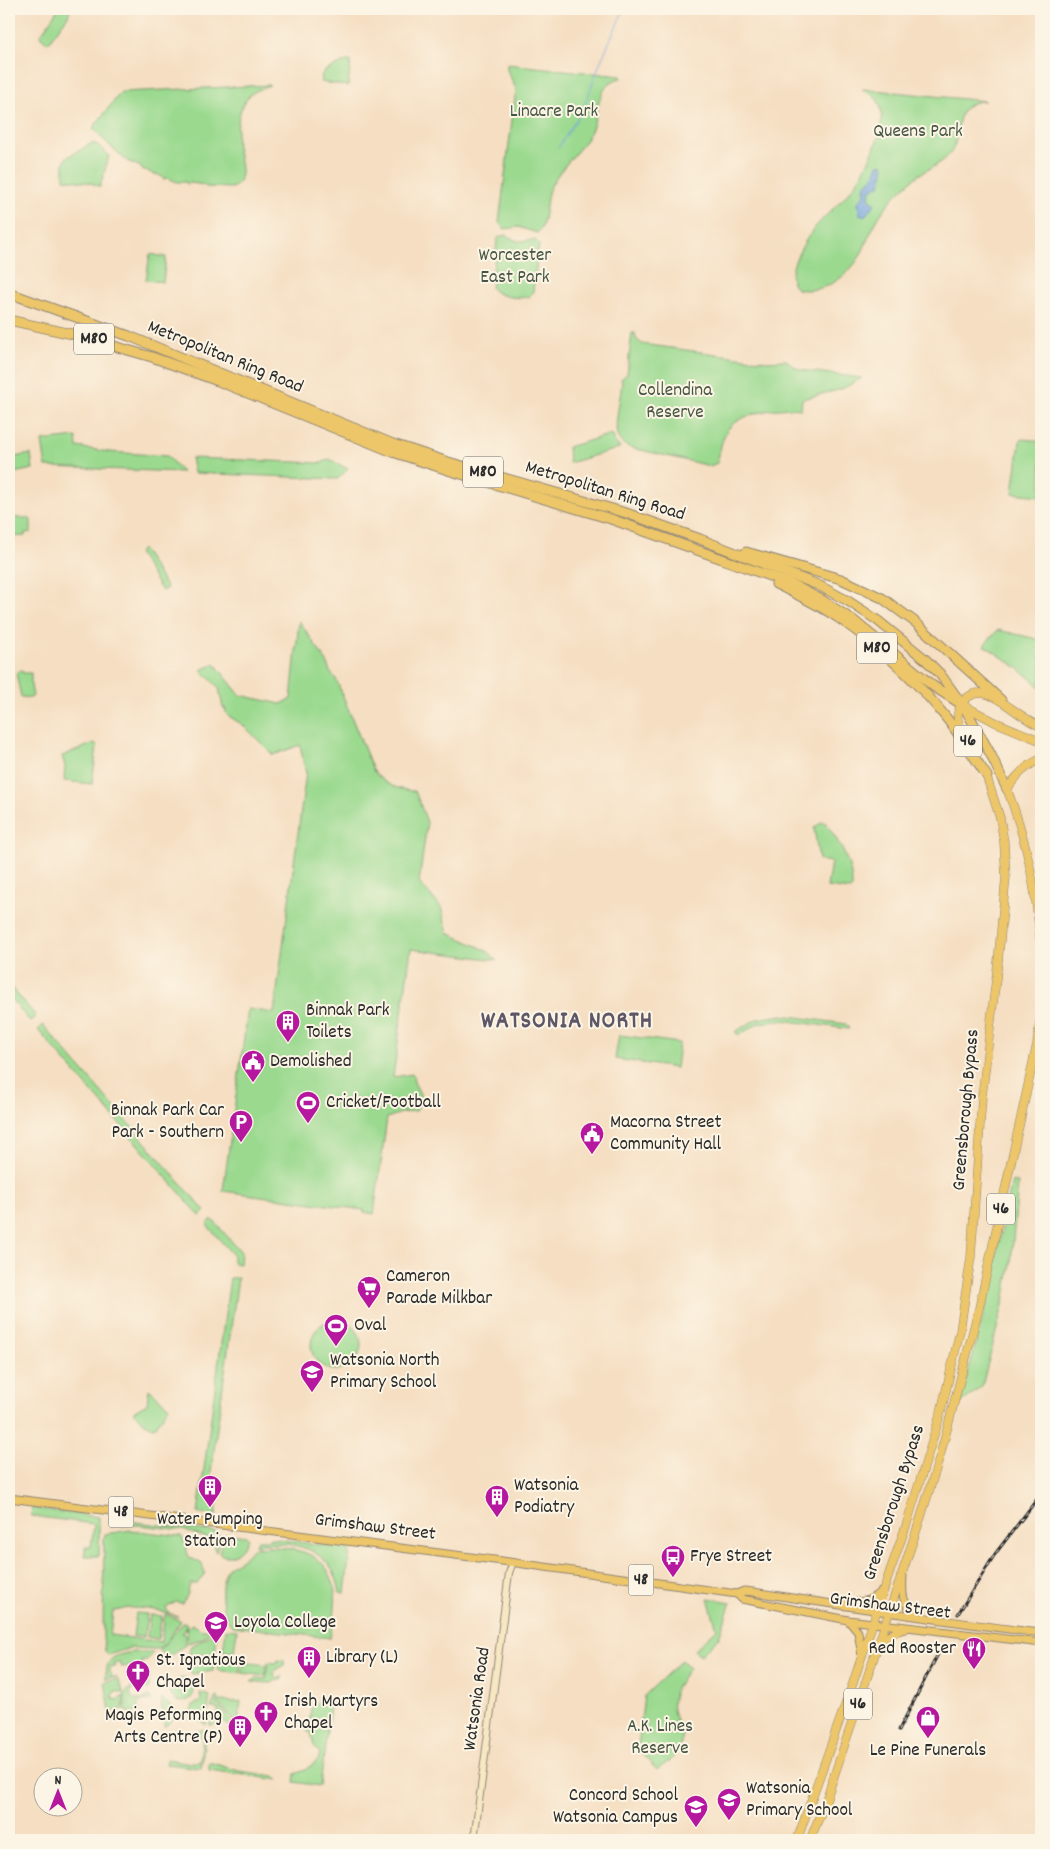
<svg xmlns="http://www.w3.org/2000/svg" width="1050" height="1849" font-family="Dekko,sans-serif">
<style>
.green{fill:#9ad98e;stroke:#62825c}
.water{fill:#71a3dc;stroke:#4e6784}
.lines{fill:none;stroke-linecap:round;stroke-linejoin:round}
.stream{stroke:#71a3dc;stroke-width:1}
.secondary-casing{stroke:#908476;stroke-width:8}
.primary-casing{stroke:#908476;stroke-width:9}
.trunk-casing{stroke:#908476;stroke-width:9}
.motorway-casing{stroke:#908476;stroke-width:11}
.secondary{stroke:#f7e8c3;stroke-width:6}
.primary{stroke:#ecc669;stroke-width:7}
.trunk{stroke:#ecc669;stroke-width:8}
.motorway{stroke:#ecc669;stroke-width:9}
.rail-casing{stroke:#2b2b2b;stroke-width:3}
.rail{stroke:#fcf5e5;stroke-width:1;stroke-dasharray:4;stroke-linecap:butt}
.labels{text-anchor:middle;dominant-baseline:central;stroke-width:4;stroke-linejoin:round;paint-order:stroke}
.shield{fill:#fcf5e5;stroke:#6a6863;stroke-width:1}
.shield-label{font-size:18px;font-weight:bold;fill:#2b2b2b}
.park-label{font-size:19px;fill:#475644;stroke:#fcf5e5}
.street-label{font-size:19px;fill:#2b2b2b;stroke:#fcf5e5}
.poi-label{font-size:19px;fill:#2b2b2b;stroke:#fcf5e5;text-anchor:start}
.district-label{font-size:24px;font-weight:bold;letter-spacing:1px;fill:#5e5767;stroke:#fcf5e5}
</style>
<rect width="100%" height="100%" fill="#fcf5e5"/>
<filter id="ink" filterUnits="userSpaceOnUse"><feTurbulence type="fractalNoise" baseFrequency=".02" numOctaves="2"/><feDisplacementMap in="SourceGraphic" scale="10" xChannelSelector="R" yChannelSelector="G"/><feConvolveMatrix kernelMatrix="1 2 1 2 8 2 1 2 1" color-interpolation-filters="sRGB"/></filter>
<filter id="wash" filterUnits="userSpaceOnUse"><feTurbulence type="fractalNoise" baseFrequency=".0096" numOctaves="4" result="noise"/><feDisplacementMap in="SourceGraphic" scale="20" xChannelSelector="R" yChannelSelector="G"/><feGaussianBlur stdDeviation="1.12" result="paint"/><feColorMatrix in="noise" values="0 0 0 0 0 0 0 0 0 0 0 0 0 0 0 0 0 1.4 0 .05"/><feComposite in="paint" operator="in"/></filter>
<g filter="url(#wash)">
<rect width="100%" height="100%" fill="#f5dec1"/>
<g class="green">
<path d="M 58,9 L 70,9 L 68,16 L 48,43 L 40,36 Z"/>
<path d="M 347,61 L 351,61 L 348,86 L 321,82 L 322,74 L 325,71 Z"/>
<path d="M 507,64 L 621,76 L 621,78 C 597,83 599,112 591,131 C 580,153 559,167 549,190 C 545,201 546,228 537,233 L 518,227 L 505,229 L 499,223 L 516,89 L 507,70 Z"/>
<path d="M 270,85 C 263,88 255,90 249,96 C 238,107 236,129 237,145 C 238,157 248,181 232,188 L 206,187 L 204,185 L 191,183 L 187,184 L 186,182 L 177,182 L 168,178 L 163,179 L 163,177 L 156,174 L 154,175 L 146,170 L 142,170 L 141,167 L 127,161 L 107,143 L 93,128 L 121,92 Z"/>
<path d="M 863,89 L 985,101 C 948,102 965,136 949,155 C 941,164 930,168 920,174 C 912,180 904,187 897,194 C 887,204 879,216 873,228 C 868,237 865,247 860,256 C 847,278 823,294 797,289 L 792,283 C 789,268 800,250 808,237 C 820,218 840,205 854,186 C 868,167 903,100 863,91 Z"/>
<path d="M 92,143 L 98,145 L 109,156 L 100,187 L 91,183 L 64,179 L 64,163 L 66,158 Z"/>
<path d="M 505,235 L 517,241 L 535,240 L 539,244 L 533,291 L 529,297 C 518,299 498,297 491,288 L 497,241 L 499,237 Z"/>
<path d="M 150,254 L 166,257 L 163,282 L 146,280 Z"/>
<path d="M 632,333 L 635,333 L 636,339 L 642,344 L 767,361 L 786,360 L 795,367 L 801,370 L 862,378 L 842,389 L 802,399 L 801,409 C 781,406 740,413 728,429 C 721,439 720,452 717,463 L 710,466 L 632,448 C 625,446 619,442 617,435 C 614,424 621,395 622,382 L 621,379 L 627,374 Z"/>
<path d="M 612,434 L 615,442 L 620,448 L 569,463 L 568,447 Z"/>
<path d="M 76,437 L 77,447 L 109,452 L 167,456 L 182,472 L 46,467 L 42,441 Z"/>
<path d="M 1022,439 L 1041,441 L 1041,496 L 1013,493 L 1020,442 Z"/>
<path d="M 31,454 L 33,469 L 9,474 L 9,458 Z"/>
<path d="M 191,458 L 322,463 L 329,459 L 348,469 L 338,479 L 194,473 Z"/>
<path d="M 10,518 L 29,518 L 31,520 L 31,532 L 25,533 L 25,536 L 11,537 Z"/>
<path d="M 142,549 L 167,588 L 162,591 L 138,553 Z"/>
<path d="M 299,621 L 327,662 L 330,672 L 336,679 L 373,770 C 384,785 398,790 415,791 L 427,822 L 419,883 L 441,907 L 448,933 L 486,950 L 497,960 L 411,949 L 393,1077 L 413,1074 L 414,1082 L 422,1098 L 416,1111 L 401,1113 L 387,1118 L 374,1214 L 364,1212 L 364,1210 L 223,1191 L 248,1009 L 274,1013 L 306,773 L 300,745 L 273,755 L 243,725 L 227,715 L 225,708 L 223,708 L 219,688 L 201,670 L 215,664 L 240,695 L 281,704 L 291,699 Z"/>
<path d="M 998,630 L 1041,640 L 1041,688 L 1018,668 L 984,645 Z"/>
<path d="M 22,670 L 23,673 L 31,673 L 31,686 L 33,696 L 31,698 L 21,697 L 16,673 Z"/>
<path d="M 95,743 L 97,746 L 92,784 L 64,781 L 65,766 L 62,756 Z"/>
<path d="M 822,822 L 826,823 C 839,843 853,863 852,888 L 850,890 L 827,887 L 831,862 L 819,860 L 814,828 Z"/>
<path d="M 9,985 L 36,1016 L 30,1021 L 9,997 Z"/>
<path d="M 782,1015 L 846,1024 L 849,1029 L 782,1020 L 759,1023 L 739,1035 L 735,1032 L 757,1019 Z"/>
<path d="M 43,1025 L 205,1211 L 200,1216 L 38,1030 Z"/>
<path d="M 619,1035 L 679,1043 L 676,1068 L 615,1059 Z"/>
<path d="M 1012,1181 L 1018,1183 L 1011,1263 L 1004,1301 L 982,1386 L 959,1405 L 985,1310 Z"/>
<path d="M 212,1219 L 241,1252 L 240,1264 L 233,1263 L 233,1255 L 207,1225 Z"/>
<path d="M 230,1278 L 238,1278 L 208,1493 L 218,1495 L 216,1516 L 198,1513 Z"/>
<circle cx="336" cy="1345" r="25"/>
<path d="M 149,1389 L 169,1407 L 156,1426 L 152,1427 L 142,1421 L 133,1412 L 147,1404 Z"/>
<path d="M 32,1508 L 99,1517 L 99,1556 L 85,1556 L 85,1547 L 91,1547 L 94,1524 L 31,1516 Z"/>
<path d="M 112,1519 L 216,1532 L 220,1536 L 216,1552 L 210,1540 L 207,1538 L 182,1530 L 138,1525 L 110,1527 L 108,1522 Z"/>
<path d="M 130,1530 L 181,1536 L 188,1548 L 186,1549 L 189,1557 L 202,1564 L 205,1573 L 197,1584 L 190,1584 L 187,1596 L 182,1603 L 176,1602 L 166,1608 L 169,1613 L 178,1617 C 164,1611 148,1608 133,1608 C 126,1607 120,1611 113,1611 L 110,1635 L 161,1642 L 165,1614 L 181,1621 L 166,1642 L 158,1649 L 130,1648 L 109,1655 L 105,1651 L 103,1637 L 104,1539 L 105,1534 Z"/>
<path d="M 228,1534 L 246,1536 L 248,1539 C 242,1550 231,1562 219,1553 L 223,1536 Z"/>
<path d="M 270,1538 L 350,1549 L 345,1593 L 340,1592 C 332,1547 294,1540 255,1545 L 258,1540 L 269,1540 Z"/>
<path d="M 273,1547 C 304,1549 330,1556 335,1592 C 337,1607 332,1624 330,1638 L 232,1626 C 220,1613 218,1581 229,1567 C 232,1564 236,1563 239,1561 C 245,1558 249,1553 253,1548 Z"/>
<path d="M 708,1598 L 731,1602 L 719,1637 L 701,1655 L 694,1650 L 717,1629 Z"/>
<path d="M 136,1613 L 147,1614 L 144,1637 L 133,1636 Z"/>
<path d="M 150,1615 L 162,1616 L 158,1639 L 147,1637 Z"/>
<path d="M 184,1622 L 187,1624 L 185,1631 L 182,1633 L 185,1634 L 185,1645 L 167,1658 L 159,1650 Z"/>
<path d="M 192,1624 L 202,1630 L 211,1630 L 212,1631 L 201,1639 L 188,1643 L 186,1634 L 188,1632 L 186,1631 L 187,1628 Z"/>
<path d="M 226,1629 L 237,1630 L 234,1652 L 223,1651 Z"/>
<path d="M 212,1634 L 217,1634 L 215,1654 L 189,1654 L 190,1647 Z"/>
<path d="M 133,1652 L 153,1652 L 147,1661 L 142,1661 L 142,1665 L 121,1667 L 121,1663 L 115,1663 L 115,1667 L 110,1668 L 111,1677 L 117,1677 L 106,1679 C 105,1658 114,1655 133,1652 Z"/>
<path d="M 189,1656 L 215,1657 L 213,1671 L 192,1674 L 187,1667 Z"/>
<path d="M 219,1659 L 241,1662 L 240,1673 L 217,1670 Z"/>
<path d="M 278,1660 L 284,1661 L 284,1665 L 275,1670 L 274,1676 L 276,1678 L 283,1677 L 281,1680 L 277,1680 L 272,1683 L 251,1682 L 257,1678 L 266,1679 L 268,1662 L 277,1663 Z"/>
<path d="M 682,1660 L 689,1668 C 675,1688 667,1699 677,1723 L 682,1725 C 684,1751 676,1756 657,1770 L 641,1753 L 638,1746 L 644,1696 Z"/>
<path d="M 244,1662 L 266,1665 L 265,1676 L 242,1673 Z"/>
<path d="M 149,1677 L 149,1689 L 147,1689 L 146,1686 L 133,1687 L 130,1694 L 134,1700 L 147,1699 L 147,1697 L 150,1697 L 151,1701 L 138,1702 L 139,1712 L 128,1713 L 127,1711 L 125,1711 L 125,1693 L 142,1678 Z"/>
<circle cx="182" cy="1690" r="12"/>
<path d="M 118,1679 L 124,1693 L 115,1691 L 112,1696 L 113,1699 L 117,1700 L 124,1696 L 123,1709 L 112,1712 L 110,1711 L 105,1682 Z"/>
<path d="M 200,1693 L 210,1696 L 206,1725 L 194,1716 L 191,1711 L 193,1705 L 201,1701 Z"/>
<path d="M 218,1697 L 219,1701 L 238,1702 L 241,1701 L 238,1724 L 215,1699 Z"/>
<path d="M 322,1698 L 331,1699 L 320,1786 L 294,1782 L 295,1774 L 305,1770 L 318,1760 L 320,1753 L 314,1746 L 311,1733 L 308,1732 L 311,1708 Z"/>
<path d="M 162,1699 L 179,1713 L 165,1727 C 164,1718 160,1708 162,1699 Z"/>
<path d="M 214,1700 L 236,1725 L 236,1727 L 229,1726 L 223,1721 L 213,1725 L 210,1725 L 210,1715 L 218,1715 L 218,1709 L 211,1708 Z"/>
<path d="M 203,1729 L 206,1732 L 201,1768 L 166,1764 L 167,1759 L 191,1763 L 192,1762 L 200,1762 L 203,1737 L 199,1736 L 199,1731 Z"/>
<path d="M 209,1762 L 239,1771 L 275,1776 L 279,1780 L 209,1770 Z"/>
</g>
<path class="water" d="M 883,163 L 884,172 L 880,185 L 871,190 L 869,197 L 875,204 L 865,216 L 859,214 L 858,202 L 865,193 L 864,187 L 874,175 L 878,164 Z"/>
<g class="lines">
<path class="stream" d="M 558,148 L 583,109 L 600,63 L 624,9"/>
</g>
</g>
<g filter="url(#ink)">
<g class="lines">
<defs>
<path id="secondary" d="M 474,1840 L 509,1573 L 513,1562"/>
<g id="primary">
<path d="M 9,1498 L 502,1561 L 737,1594 L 744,1591 L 753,1592 C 849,1606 945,1622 1041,1633"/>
<path d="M 903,1576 C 902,1592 901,1605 917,1615"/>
<path d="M 737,1594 L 742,1599 L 848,1620 L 1041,1643"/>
<path d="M 846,1603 C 864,1602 871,1602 883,1589"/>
<path d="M 848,1620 L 858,1632 L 862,1656"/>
<path d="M 879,1646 C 885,1636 893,1632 905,1629"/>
</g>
<g id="trunk">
<path d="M 963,705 L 995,722 L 1041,741"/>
<path d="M 971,745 C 963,732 952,720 961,705 C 977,679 1002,702 1018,713 C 1025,718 1033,723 1041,727"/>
<path d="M 1041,759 C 1026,765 1016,776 1007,789 C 1028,843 1036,890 1041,947"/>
<path d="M 797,1840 L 853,1683 L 890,1571 L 907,1523 L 941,1412 L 960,1331 L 971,1257 L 982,1096 L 998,962 L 1006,877 L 1004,842 L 1000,818 L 985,772"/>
<path d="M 810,1840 L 825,1803 L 921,1517 L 940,1456 L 979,1308 L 1037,1044 L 1041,1016"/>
</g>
<g id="motorway">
<path d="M 9,293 L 129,336 L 393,444 L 445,461 L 626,513 L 700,539 L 818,585 L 848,601 L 877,620 L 925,659 L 940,674 L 966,710 L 991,755 L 1007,789"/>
<path d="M 9,320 L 72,334 L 152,357 L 218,381 L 393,452 L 451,471 L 611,519 L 789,583 L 822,600 L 853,620 L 933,686 L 958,702"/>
<path d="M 746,552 L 841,579 L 882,598 L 915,622 L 1001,700"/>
<path d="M 776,584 C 798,595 820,605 840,619 C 879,646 918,682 948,720 C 962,738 974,757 987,776"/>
</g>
</defs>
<use href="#secondary" class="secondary-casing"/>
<use href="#primary" class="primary-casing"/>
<use href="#trunk" class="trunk-casing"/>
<use href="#motorway" class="motorway-casing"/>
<use href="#secondary" class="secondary"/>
<use href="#primary" class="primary"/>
<use href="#trunk" class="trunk"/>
<use href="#motorway" class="motorway"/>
<defs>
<g id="rail">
<path d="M 958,1614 L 995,1554 L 1041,1494"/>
<path d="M 899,1730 L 938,1654"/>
</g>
</defs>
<use href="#rail" class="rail-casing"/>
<use href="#rail" class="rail"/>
</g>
</g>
<defs>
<symbol id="building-pin" viewBox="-11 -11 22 30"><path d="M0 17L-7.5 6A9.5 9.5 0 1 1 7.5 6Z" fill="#b5179e" stroke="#fcf5e5"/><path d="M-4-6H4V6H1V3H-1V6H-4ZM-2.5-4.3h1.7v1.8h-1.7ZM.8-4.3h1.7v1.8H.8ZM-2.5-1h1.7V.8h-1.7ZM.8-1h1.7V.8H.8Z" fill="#fff"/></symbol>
<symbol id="civic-pin" viewBox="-11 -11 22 30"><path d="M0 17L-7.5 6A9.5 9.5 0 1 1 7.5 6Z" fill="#b5179e" stroke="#fcf5e5"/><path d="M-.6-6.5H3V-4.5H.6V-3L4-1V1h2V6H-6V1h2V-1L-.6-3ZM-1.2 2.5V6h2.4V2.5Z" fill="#fff"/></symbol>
<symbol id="stadium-pin" viewBox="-11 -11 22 30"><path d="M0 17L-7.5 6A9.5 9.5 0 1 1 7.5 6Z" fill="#b5179e" stroke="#fcf5e5"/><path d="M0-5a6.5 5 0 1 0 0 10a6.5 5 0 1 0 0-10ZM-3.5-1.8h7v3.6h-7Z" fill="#fff"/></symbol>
<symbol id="parking-pin" viewBox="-11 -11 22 30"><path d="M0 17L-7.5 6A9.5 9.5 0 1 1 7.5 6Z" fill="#b5179e" stroke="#fcf5e5"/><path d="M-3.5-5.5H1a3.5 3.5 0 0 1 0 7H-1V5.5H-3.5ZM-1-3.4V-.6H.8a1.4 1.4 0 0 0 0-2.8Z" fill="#fff"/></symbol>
<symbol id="supermarket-pin" viewBox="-11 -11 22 30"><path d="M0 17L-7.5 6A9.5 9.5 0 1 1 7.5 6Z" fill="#b5179e" stroke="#fcf5e5"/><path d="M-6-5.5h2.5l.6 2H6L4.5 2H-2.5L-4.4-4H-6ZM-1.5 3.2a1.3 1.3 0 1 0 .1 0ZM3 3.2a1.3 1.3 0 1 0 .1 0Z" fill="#fff"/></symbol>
<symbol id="school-pin" viewBox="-11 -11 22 30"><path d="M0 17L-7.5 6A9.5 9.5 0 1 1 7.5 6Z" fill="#b5179e" stroke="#fcf5e5"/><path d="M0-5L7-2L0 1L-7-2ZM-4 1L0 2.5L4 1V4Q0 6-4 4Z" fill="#fff"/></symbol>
<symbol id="bus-pin" viewBox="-11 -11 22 30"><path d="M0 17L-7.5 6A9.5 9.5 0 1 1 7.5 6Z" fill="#b5179e" stroke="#fcf5e5"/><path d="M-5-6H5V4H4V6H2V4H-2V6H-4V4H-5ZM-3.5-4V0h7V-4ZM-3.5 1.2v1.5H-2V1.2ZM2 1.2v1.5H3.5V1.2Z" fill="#fff"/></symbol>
<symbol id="restaurant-pin" viewBox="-11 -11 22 30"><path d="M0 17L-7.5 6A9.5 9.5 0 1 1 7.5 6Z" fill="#b5179e" stroke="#fcf5e5"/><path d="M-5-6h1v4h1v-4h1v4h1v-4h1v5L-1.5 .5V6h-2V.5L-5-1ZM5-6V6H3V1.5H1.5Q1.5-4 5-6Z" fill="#fff"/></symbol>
<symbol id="church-pin" viewBox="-11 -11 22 30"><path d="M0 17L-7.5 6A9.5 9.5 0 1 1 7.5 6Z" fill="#b5179e" stroke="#fcf5e5"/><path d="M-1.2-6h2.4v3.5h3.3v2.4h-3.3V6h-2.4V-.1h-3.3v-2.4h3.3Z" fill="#fff"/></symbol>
<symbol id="shop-pin" viewBox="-11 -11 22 30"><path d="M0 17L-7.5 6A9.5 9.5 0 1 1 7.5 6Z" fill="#b5179e" stroke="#fcf5e5"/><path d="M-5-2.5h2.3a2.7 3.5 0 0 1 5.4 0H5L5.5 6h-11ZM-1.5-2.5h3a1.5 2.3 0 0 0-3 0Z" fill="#fff"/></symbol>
</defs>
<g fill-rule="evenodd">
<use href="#building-pin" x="274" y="1008" width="28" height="38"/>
<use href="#civic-pin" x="239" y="1048" width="28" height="38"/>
<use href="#stadium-pin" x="294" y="1089" width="28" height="38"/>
<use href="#parking-pin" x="227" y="1108" width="28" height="38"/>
<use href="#civic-pin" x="578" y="1120" width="28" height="38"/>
<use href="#supermarket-pin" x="355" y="1274" width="28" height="38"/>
<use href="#stadium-pin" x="322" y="1312" width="28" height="38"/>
<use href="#school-pin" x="298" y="1358" width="28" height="38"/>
<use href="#building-pin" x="196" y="1473" width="28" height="38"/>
<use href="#building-pin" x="483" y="1483" width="28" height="38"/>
<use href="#bus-pin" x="659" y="1543" width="28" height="38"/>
<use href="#school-pin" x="202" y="1609" width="28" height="38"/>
<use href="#restaurant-pin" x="960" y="1635" width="28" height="38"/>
<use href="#building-pin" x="295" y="1644" width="28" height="38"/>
<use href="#church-pin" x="124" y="1658" width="28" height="38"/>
<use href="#church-pin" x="252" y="1699" width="28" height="38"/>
<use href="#shop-pin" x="914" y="1704" width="28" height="38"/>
<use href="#building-pin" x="226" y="1713" width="28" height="38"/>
<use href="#school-pin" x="715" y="1786" width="28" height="38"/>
<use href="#school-pin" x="682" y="1793" width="28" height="38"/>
</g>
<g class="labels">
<g class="shield">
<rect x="74" y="323.5" width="40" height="31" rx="4"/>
<rect x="463" y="456.5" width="40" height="31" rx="4"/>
<rect x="857" y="632.5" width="40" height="31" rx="4"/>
<rect x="954" y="725.5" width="28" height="31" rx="4"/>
<rect x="987" y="1193.5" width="28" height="31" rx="4"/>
<rect x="108.5" y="1496.5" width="25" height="31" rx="4"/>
<rect x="628.5" y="1564.5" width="25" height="31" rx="4"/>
<rect x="844" y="1688.5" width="28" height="31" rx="4"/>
</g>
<g class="shield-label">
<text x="94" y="339">M80</text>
<text x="483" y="472">M80</text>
<text x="877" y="648">M80</text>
<text x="968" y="741">46</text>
<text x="1001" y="1209">46</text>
<text x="121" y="1512">48</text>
<text x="641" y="1580">48</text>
<text x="858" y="1704">46</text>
</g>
<g class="park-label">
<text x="554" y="112">Linacre Park</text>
<text x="918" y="132">Queens Park</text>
<text x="515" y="256">Worcester<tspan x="515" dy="22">East Park</tspan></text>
<text x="675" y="391">Collendina<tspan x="675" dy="22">Reserve</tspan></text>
<text x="660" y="1727">A.K. Lines<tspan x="660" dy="22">Reserve</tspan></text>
</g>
<g class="street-label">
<text transform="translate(225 358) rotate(22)">Metropolitan Ring Road</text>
<text transform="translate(605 492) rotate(17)">Metropolitan Ring Road</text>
<text transform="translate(967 1110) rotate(-85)">Greensborough Bypass</text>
<text transform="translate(895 1503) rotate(-72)">Greensborough Bypass</text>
<text transform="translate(375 1528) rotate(7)">Grimshaw Street</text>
<text transform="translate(890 1607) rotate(7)">Grimshaw Street</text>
<text transform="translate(478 1699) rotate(-82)">Watsonia Road</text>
</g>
<g class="poi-label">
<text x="306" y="1011">Binnak Park<tspan x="306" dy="22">Toilets</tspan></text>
<text x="270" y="1062">Demolished</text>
<text x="326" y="1103">Cricket/Football</text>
<text x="224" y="1111" text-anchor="end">Binnak Park Car<tspan x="224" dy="22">Park - Southern</tspan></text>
<text x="610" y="1123">Macorna Street<tspan x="610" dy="22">Community Hall</tspan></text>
<text x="386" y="1277">Cameron<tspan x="386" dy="22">Parade Milkbar</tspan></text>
<text x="354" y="1326">Oval</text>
<text x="330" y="1361">Watsonia North<tspan x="330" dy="22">Primary School</tspan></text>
<text x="514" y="1486">Watsonia<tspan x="514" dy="22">Podiatry</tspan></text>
<text x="210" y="1520" text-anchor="middle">Water Pumping<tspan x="210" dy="22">Station</tspan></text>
<text x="690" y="1557">Frye Street</text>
<text x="234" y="1623">Loyola College</text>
<text x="956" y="1649" text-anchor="end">Red Rooster</text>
<text x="326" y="1658">Library (L)</text>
<text x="156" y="1661">St. Ignatious<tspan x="156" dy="22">Chapel</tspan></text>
<text x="284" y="1702">Irish Martyrs<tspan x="284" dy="22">Chapel</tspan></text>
<text x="222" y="1716" text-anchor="end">Magis Peforming<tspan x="222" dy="22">Arts Centre (P)</tspan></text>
<text x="928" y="1751" text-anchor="middle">Le Pine Funerals</text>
<text x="746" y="1789">Watsonia<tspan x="746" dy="22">Primary School</tspan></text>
<text x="678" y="1796" text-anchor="end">Concord School<tspan x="678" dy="22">Watsonia Campus</tspan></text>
</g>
<g class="district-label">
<text x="567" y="1022">WATSONIA NORTH</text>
</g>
</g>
<rect width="1050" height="1849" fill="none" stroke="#fcf5e5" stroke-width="30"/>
<g transform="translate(58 1792)"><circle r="24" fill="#fcf5e5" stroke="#a8a49b"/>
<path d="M0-4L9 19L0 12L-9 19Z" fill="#b5179e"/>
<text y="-8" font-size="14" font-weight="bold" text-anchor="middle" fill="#2b2b2b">N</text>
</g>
</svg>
